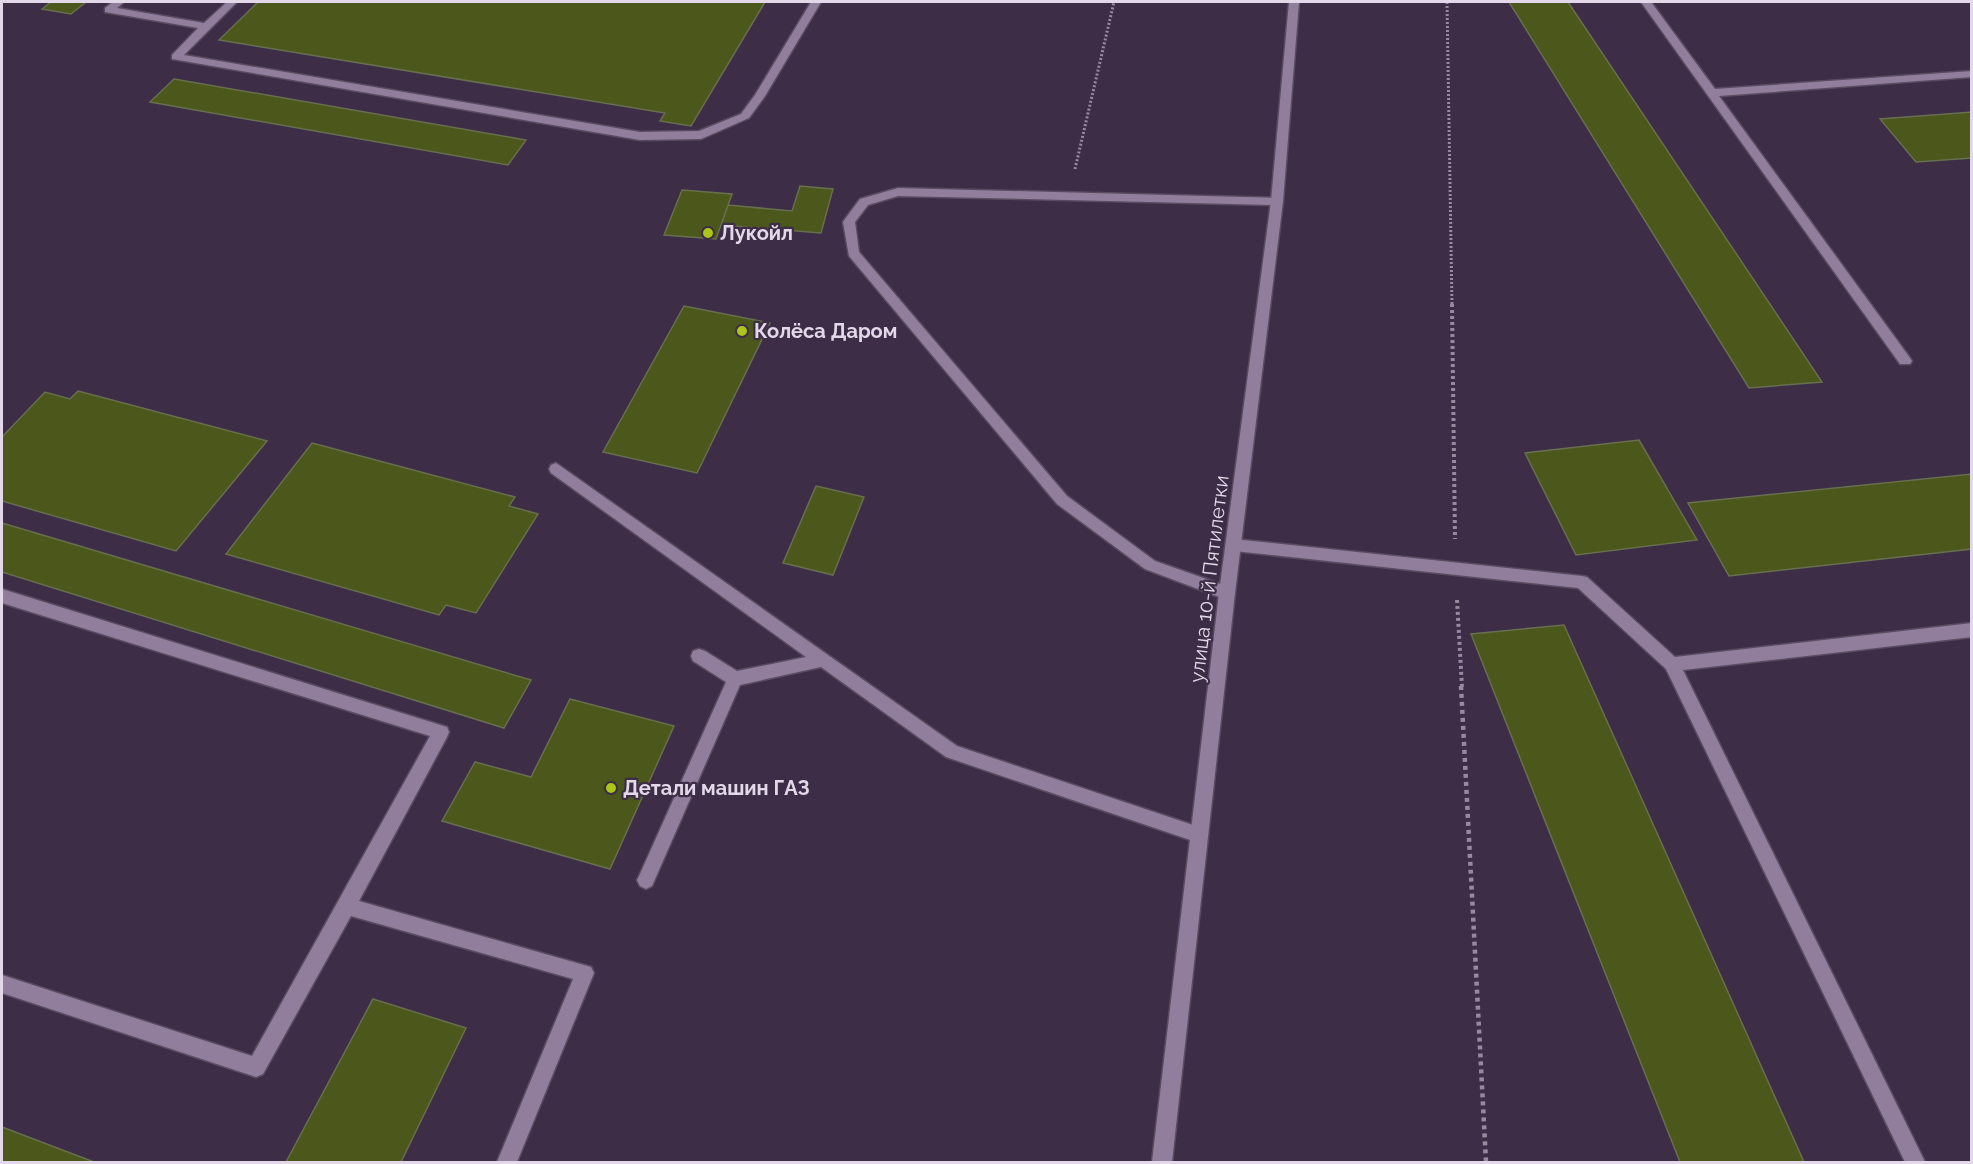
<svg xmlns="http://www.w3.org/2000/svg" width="1973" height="1164" font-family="Raleway,sans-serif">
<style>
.building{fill:#4b571b;stroke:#676f4f;stroke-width:1.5}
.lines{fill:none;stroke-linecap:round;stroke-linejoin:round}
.service-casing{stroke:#594b61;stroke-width:3}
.secondary-casing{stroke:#594b61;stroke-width:3}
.path-far2{stroke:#978a9f;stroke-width:3;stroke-dasharray:2 2;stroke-linecap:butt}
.path-far1{stroke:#978a9f;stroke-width:4;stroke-dasharray:3 3;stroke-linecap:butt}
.path{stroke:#978a9f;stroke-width:4.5;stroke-dasharray:4 4;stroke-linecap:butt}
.service{fill:#917e9c;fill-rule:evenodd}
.secondary{fill:#917e9c;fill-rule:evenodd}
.poi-dot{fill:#abc616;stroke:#3d2d46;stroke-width:2}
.labels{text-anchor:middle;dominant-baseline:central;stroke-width:4.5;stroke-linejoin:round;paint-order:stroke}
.poi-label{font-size:20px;font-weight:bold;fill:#e2d8e9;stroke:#3d2d46;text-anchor:start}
.street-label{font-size:20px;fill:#e2d8e9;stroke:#3d2d46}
</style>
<rect width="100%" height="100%" fill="#3d2d46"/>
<g class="building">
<path d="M 51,2 L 86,2 L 71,14 L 42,9 Z"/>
<path d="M 258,2 L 765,2 L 691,126 L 660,121 L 665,113 L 219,40 Z"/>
<path d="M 1509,2 L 1568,2 L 1822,382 L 1749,388 Z"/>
<path d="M 174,79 L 526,140 L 508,165 L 150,102 Z"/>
<path d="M 1972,112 L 1972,158 L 1916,162 L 1880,119 Z"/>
<path d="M 800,186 L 833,189 L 821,233 L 721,225 L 728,205 L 792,211 Z"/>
<path d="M 682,190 L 732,194 L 716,239 L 664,235 Z"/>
<path d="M 684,306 L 770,323 L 697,473 L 603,452 Z"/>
<path d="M 78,391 L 267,441 L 176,551 L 2,501 L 2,437 L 45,392 L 70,399 Z"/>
<path d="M 1639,440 L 1697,540 L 1576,555 L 1525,453 Z"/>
<path d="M 312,443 L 515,497 L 509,506 L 538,514 L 476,613 L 446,605 L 439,615 L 226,554 Z"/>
<path d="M 1972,474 L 1972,549 L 1729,576 L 1688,503 Z"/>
<path d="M 816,486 L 864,497 L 833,575 L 783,563 Z"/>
<path d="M 2,523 L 531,680 L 504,728 L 2,572 Z"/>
<path d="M 1564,625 L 1804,1162 L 1680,1162 L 1471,634 Z"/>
<path d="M 570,699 L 674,726 L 610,869 L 442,821 L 475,762 L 531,777 Z"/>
<path d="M 373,999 L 466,1028 L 401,1162 L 286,1162 Z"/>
<path d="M 2,1127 L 94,1162 L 2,1162 Z"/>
</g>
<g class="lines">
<defs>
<g id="service">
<path d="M 113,2 L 124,2 L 117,8 L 204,23 L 227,2 L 237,2 L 184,55 L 640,132 L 699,131 L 741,114 L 755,95 L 811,2 L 821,2 L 765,96 L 749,118 L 701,139 L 640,140 L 172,59 L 172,55 L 198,28 L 105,12 L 105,8 Z"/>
<path d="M 1641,2 L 1651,2 L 1715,89 L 1972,71 L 1972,77 L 1719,96 L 1910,358 L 1912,361 L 1910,364 L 1900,364 Z"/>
<path d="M 898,188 L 1281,198 L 1283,201 L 1277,205 L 898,196 L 868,205 L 855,222 L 859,252 L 1067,496 L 1155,561 L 1232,588 L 1235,593 L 1232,598 L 1227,600 L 1145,569 L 1057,504 L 849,256 L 843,222 L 845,219 L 860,199 Z"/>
<path d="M 556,463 L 957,746 L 1199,827 L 1205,829 L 1208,835 L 1205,841 L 1199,843 L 946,757 L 821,667 L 740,685 L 652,886 L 646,889 L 640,886 L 637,880 L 640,874 L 726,682 L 693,661 L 691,656 L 693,651 L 699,649 L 705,651 L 737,671 L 806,657 L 551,473 L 549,469 L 551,465 Z"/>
<path d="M 1234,539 L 1582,576 L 1587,577 L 1675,657 L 1972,623 L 1972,637 L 1683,670 L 1925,1162 L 1905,1162 L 1666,669 L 1578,588 L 1234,551 L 1229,549 L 1227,545 L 1229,541 Z"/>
<path d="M 2,589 L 447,727 L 449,732 L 447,737 L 359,901 L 591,967 L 594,973 L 517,1162 L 497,1162 L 573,979 L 351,916 L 263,1074 L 256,1077 L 2,993 L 2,975 L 252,1056 L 430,736 L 2,603 Z"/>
</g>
<path id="secondary" d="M 1289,2 L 1299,2 L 1283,201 L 1235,593 L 1172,1162 L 1152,1162 L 1219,593 L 1271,201 Z"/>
</defs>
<use href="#service" class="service-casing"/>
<use href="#secondary" class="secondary-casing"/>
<g class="path-far2">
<path d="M 1447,2 L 1452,306"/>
<path d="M 1075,169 L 1114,2"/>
</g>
<g class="path-far1">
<path d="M 1452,304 L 1455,539"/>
<path d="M 1457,600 L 1462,687"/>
</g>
<path class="path" d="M 1461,686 L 1486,1162"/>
<use href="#service" class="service"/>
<use href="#secondary" class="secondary"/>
</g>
<g class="poi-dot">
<circle cx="708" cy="233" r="6"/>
<circle cx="742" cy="331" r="6"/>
<circle cx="611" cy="788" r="6"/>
</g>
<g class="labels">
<g class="poi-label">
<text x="720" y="233">Лукойл</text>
<text x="754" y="331">Колёса Даром</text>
<text x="623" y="788">Детали машин ГАЗ</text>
</g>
<g class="street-label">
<text transform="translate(1209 579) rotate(-83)">улица 10-й Пятилетки</text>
</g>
</g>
<rect width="1973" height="1164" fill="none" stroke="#e2d8e9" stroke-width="6"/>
</svg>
